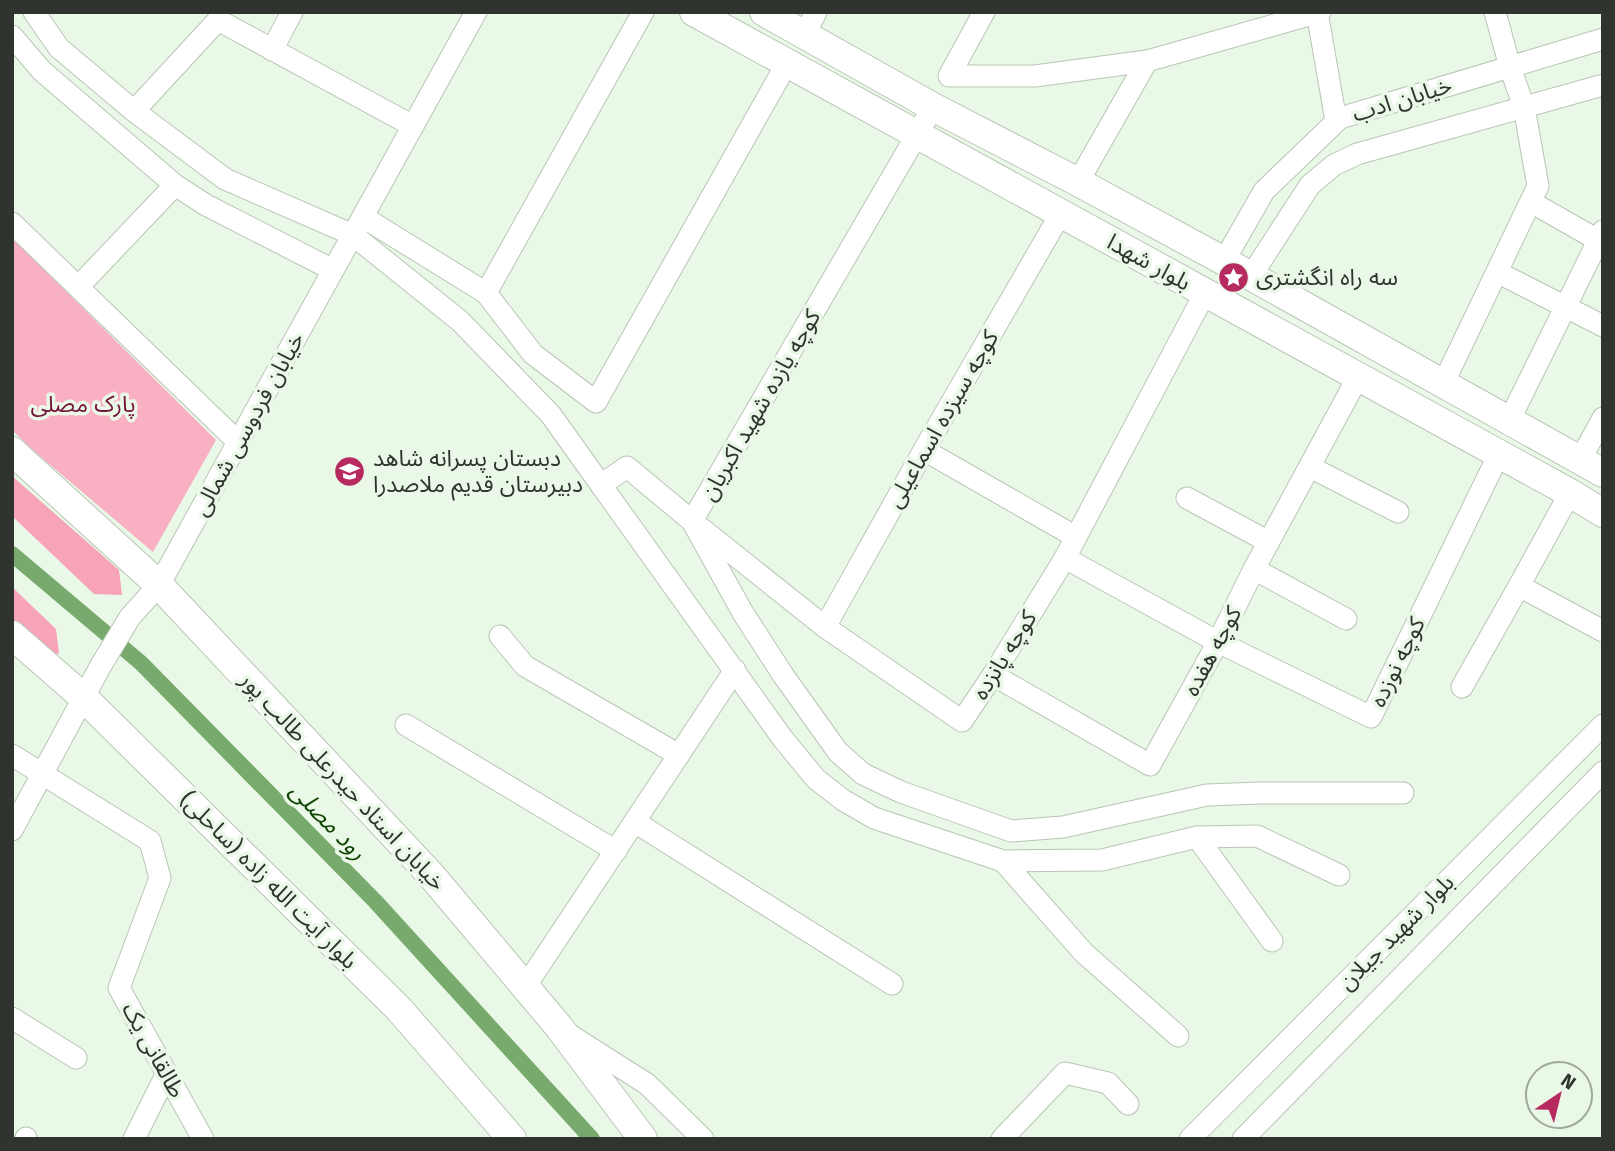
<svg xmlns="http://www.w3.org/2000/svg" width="1615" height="1151" font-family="'Fira Sans','Noto Sans Arabic',sans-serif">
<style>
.green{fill:#f9b0c2}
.forest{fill:#f7a3b8}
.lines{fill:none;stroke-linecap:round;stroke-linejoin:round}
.canal{stroke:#77aa6c;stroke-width:16}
.minor-casing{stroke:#b9c6b6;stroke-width:23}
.major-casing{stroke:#b9c6b6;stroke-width:30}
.minor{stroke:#fff;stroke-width:21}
.major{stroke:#fff;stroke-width:28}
.labels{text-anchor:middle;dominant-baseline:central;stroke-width:7;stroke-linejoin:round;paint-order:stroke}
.street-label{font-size:23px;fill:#2f352e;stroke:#eaf8e7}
.poi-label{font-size:23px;fill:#2f352e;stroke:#eaf8e7;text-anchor:start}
.park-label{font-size:23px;fill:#75143a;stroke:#eaf8e7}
.water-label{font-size:24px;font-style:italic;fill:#114403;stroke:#eaf8e7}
</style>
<rect width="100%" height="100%" fill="#eaf8e7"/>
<path class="green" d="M 12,238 L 216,440 L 153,552 L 35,452 L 12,430 Z"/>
<g class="forest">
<path d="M 12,476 L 119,570 L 122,595 L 94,594 L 12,516 Z"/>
<path d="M 12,587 L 56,629 L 59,653 L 48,659 L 12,625 Z"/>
</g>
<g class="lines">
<path class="canal" d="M 12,554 L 141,663 L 375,901 L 592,1139"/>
<defs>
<g id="minor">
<path d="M 34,12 L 59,48 L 134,111 L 225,179 L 353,235 L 460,321 L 551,415 L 601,485 L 627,467 L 692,521 L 933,107"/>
<path d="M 984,12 L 949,76 L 1035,76 L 1147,61 L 1320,12"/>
<path d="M 1317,12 L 1336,121"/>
<path d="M 805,34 L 816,12"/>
<path d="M 12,36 L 42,71 L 175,185 L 206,205 L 333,270"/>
<path d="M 272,50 L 292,12"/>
<path d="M 134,111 L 218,20 L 413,126"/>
<path d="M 1078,182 L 1147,61"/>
<path d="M 1531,202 L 1603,243"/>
<path d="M 363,217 L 486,293 L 533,354 L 596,402 L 787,63"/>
<path d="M 12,223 L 238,442"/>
<path d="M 1224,261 L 1264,191 L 1340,118 L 1603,39"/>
<path d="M 1497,272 L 1603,326"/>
<path d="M 1251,276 L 1310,185 L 1334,165 L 1357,154 L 1603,85"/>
<path d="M 78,287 L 175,185"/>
<path d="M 486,293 L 643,12"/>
<path d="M 1443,384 L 1538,186 L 1524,107 L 1510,67 L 1495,12"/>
<path d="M 1509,421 L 1603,231"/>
<path d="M 924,450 L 1076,537"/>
<path d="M 1580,460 L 1603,418"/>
<path d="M 1310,467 L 1398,512"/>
<path d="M 601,485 L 783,739 L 816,779 L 843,800 L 874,818 L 1003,861 L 1102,860 L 1197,837 L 1257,836 L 1339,875"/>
<path d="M 1570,493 L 1519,586 L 1603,631"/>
<path d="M 1187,498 L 1269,542"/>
<path d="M 692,521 L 743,613 L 783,675 L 838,752 L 863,774 L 901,792 L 1011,831 L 1063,827 L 1207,795 L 1260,793 L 1403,793"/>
<path d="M 702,529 L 825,627 L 962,721 L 993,675 L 1065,558 L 1205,293"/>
<path d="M 1065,558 L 1218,642 L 1371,717 L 1499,454"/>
<path d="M 1254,569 L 1346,619"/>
<path d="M 825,627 L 924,450 L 1061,213"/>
<path d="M 500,636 L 525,666 L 679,755"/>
<path d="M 993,675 L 1150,765 L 1218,642 L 1254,569 L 1358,377"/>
<path d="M 1462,687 L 1519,586"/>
<path d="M 406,725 L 616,851"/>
<path d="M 12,755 L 150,841 L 160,878 L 119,988 L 203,1139"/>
<path d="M 635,822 L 892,984"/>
<path d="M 12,830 L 100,667 L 130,617 L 159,585 L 476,12"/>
<path d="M 1197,837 L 1272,941"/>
<path d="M 1003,861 L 1084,953 L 1178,1036"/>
<path d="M 525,987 L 735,670"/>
<path d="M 12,1018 L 76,1058"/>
<path d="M 570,1035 L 647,1084 L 703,1139"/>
<path d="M 26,1139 L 26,1138"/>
<path d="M 134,1139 L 167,1073"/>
<path d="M 1002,1139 L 1065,1073 L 1108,1083 L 1128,1104"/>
<path d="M 1190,1139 L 1603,725"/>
<path d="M 1243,1139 L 1603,772"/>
</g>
<g id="major">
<path d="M 694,12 L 1570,493 L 1603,513"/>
<path d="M 764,12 L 933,107 L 1078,182 L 1224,261 L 1603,473"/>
<path d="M 12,451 L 159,585 L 431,875 L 559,1027 L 643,1139"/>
<path d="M 12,635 L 83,697 L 399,1009 L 512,1139"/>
</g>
</defs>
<use href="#minor" class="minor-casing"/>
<use href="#major" class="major-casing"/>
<use href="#minor" class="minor"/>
<use href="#major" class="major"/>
</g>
<defs>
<symbol id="sight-disc" viewBox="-11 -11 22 22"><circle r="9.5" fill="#b72a5f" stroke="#eaf8e7"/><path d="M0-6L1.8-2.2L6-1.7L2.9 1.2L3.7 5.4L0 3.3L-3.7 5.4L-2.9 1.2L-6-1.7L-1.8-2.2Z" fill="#fff"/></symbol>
<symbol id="school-disc" viewBox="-11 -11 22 22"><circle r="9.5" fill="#b72a5f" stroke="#eaf8e7"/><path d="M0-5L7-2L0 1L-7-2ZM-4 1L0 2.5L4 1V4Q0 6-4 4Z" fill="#fff"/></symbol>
</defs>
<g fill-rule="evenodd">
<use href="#sight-disc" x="1216" y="260" width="35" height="35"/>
<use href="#school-disc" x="332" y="454" width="35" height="35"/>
</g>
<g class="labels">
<g class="street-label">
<text transform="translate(1402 99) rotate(-17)">خیابان ادب</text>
<text transform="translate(1149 262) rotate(29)">بلوار شهدا</text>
<text transform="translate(760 405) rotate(-60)">کوچه یازده شهید اکبریان</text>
<text transform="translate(942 419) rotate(-60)">کوچه سیزده اسماعیلی</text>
<text transform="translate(248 424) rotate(-61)">خیابان فردوسی شمالی</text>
<text transform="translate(1212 651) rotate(-62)">کوچه هفده</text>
<text transform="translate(1004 655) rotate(-58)">کوچه پانزده</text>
<text transform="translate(1397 662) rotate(-64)">کوچه نوزده</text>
<text transform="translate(343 781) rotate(47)">خیابان استاد حیدرعلی طالب پور</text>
<text transform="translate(269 880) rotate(45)">بلوار آیت الله زاده (ساحلی)</text>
<text transform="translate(1396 932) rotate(-45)">بلوار شهید جیلان</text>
<text transform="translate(154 1050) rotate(61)">طالقانی یک</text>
</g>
<g class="poi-label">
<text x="1256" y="277">سه راه انگشتری</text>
<text x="373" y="458">دبستان پسرانه شاهد<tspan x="373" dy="26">دبیرستان قدیم ملاصدرا</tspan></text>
</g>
<g class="park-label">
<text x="83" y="404">پارک مصلی</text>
</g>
<g class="water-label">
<text transform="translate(328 821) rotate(46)">رود مصلی</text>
</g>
</g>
<rect width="1615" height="1151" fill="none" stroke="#2f352e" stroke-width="28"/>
<g transform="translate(1559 1095) rotate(35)"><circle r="33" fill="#eaf8e7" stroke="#9faa9d" stroke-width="2"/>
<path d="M0-5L12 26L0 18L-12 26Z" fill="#b72a5f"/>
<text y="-10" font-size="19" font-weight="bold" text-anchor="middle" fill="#2f352e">N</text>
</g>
</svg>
